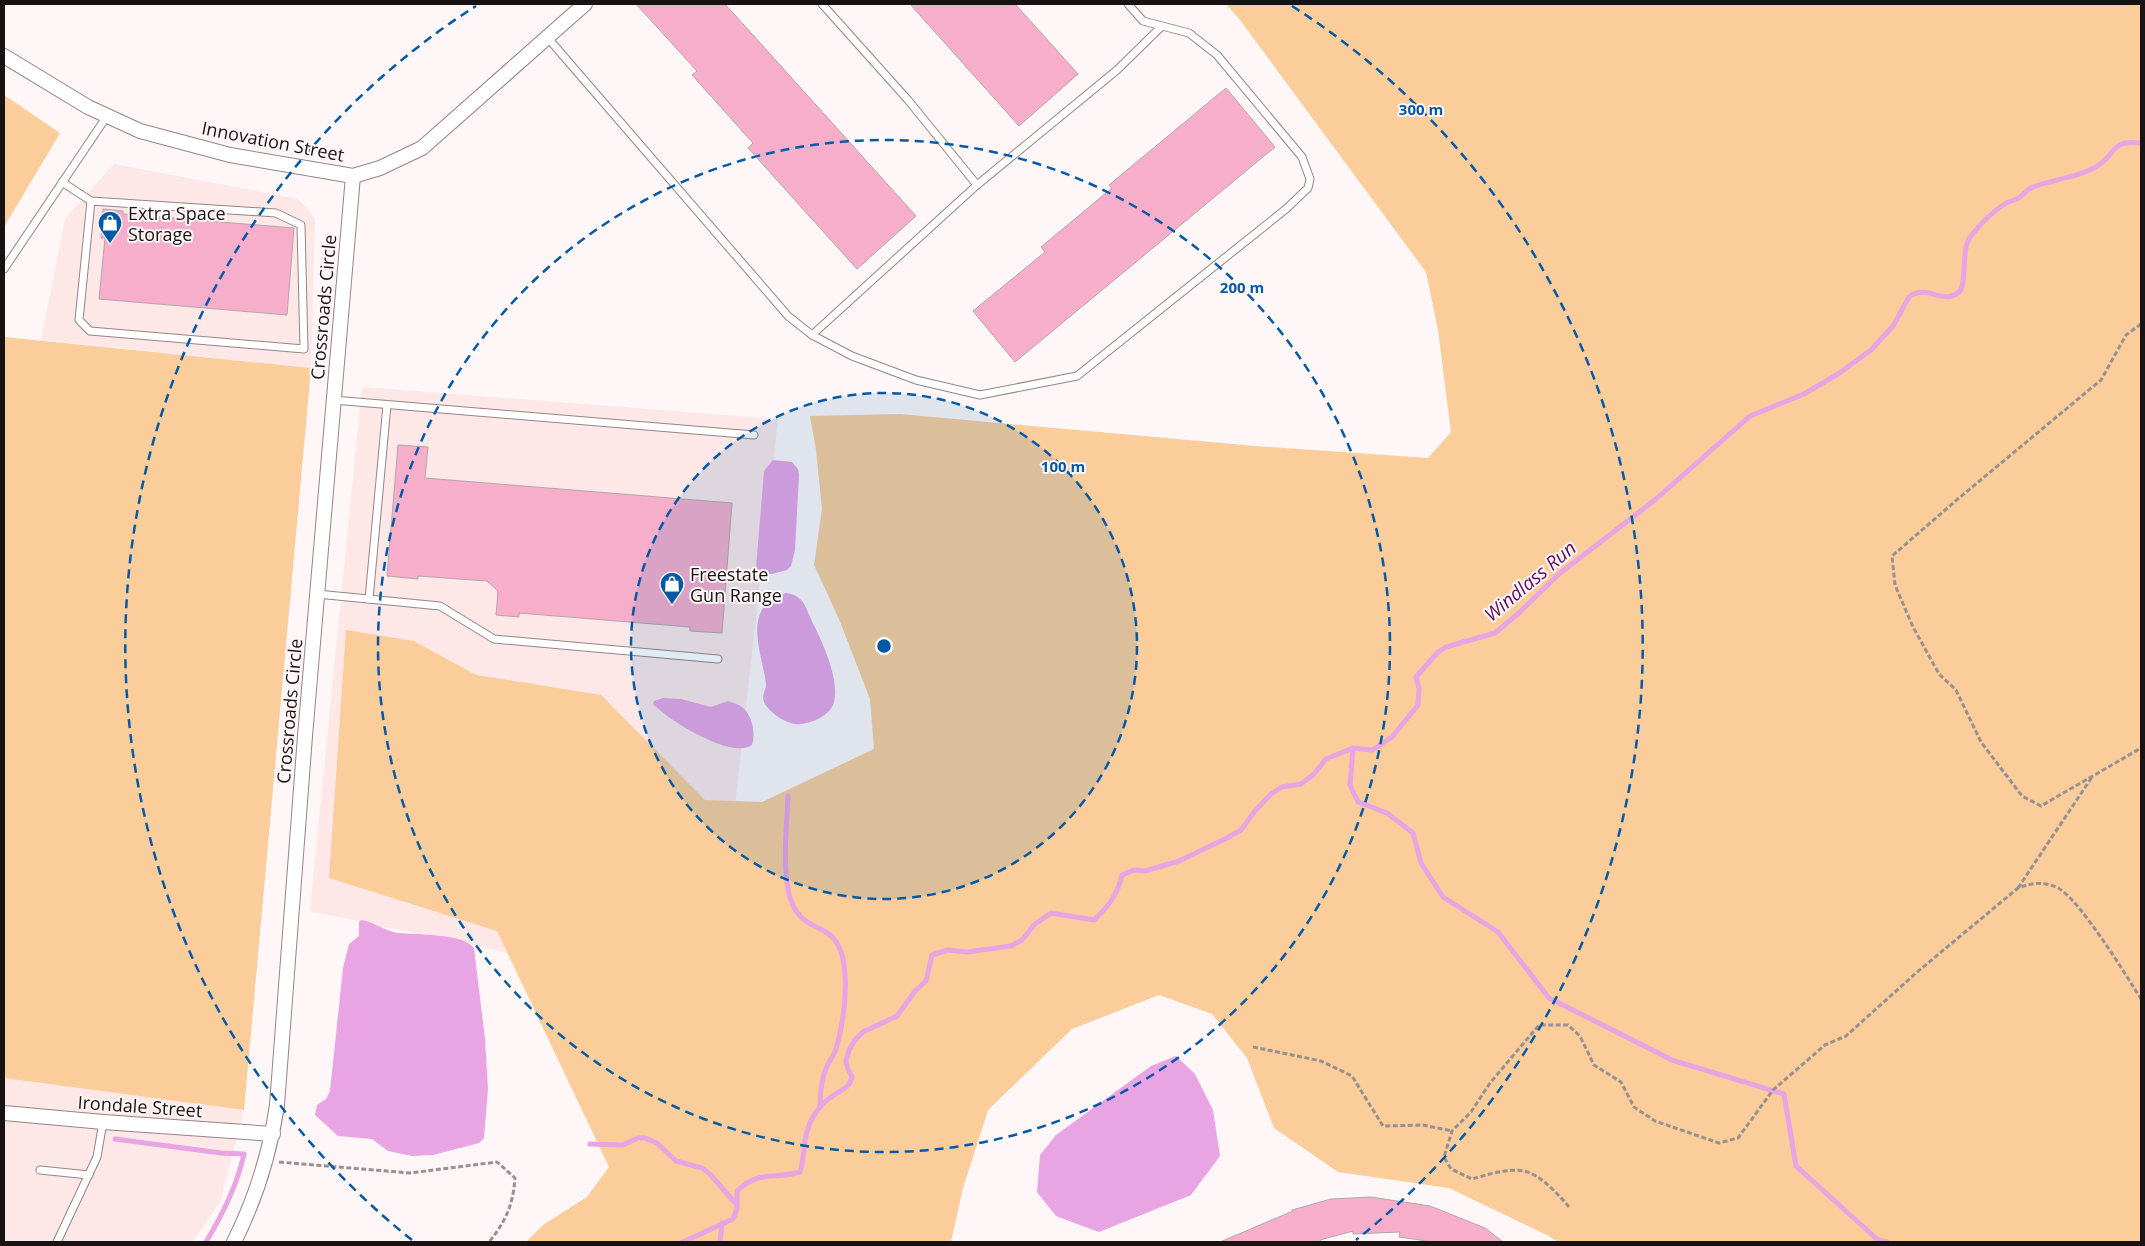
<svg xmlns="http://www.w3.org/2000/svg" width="2145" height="1246" font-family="'Open Sans',sans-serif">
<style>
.built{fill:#fde7e7}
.green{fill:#facd9a}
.water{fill:#e9a4e4}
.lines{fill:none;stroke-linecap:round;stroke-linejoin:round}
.stream{stroke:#e9a4e4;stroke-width:5}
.building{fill:#f7aeca;stroke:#b4a5aa}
.service-casing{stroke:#958585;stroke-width:9}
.minor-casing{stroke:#958585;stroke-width:16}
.path{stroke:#999191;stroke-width:3;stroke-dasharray:5 2.5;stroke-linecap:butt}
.service{stroke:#fff;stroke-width:7}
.minor{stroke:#fff;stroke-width:14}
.ring{fill:none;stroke:#0459a7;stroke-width:2.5;stroke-dasharray:9 6}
.labels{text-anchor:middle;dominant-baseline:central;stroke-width:4;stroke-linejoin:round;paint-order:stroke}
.street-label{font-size:18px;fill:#181212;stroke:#fff7f7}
.poi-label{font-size:18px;fill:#181212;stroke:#fff7f7;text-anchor:start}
.water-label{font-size:19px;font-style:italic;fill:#600d5e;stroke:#fff7f7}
.centre{fill:#0459a7;stroke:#fff7f7;stroke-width:2.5}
.ring-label{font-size:15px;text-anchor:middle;font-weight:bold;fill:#0459a7;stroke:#fff7f7;stroke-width:4;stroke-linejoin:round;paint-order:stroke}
</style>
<rect width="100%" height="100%" fill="#fff7f7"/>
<g class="built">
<path d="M 114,164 L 298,199 L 315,218 L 311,368 L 41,340 L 65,219 Z"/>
<path d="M 362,387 L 778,419 L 714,995 L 652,987 L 491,949 L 310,911 Z"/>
<path d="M 4,1078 L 244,1110 L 220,1202 L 192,1242 L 4,1242 Z"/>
</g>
<g class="green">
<path d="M 1226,4 L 2141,4 L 2141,1242 L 1558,1242 L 1547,1235 L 1449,1188 L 1338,1172 L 1274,1128 L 1247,1058 L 1212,1014 L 1159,995 L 1072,1029 L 988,1110 L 963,1188 L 951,1242 L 526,1242 L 543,1225 L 587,1197 L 609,1167 L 497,931 L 329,878 L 346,630 L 414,641 L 476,675 L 601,695 L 705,800 L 762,802 L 874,749 L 870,699 L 839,619 L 814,565 L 822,509 L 816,450 L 810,416 L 900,414 L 1255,446 L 1428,458 L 1451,432 L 1438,330 L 1426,272 L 1240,20 Z"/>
<path d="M 4,95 L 60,133 L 4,227 Z"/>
<path d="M 4,337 L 311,368 L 244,1110 L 4,1078 Z"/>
</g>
<g class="water">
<path d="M 773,460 L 792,462 L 798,469 L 799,475 L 795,550 L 791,566 L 787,570 L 772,574 L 761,574 L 757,572 L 756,568 L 764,471 Z"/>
<path d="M 786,593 C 792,594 796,595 800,599 C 805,603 808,613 811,619 C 821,640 842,681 833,705 C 828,716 812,723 801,724 C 789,726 769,713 764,702 C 761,694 767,690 766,683 C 761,650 741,606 786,593 Z"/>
<path d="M 663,698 L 681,699 L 711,707 L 728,701 C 733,703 739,704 743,708 C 752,715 756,734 752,745 C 732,760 668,720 653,704 L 654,701 Z"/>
<path d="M 361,920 C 374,922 385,931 398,933 C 416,935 463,933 474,948 L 485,1039 L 488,1089 L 484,1138 L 479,1143 L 433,1155 L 412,1156 L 388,1151 L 372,1139 L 338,1136 L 315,1115 L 317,1105 L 326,1099 L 330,1091 L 343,968 L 349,944 L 359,936 L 359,922 Z"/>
<path d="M 1176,1056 L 1195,1074 L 1213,1110 L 1220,1156 L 1191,1195 L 1099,1232 L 1056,1216 L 1037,1192 L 1040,1155 L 1056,1135 L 1151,1066 Z"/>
</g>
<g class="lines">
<g class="stream">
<path d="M 1353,748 L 1350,785 L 1358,802 L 1387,813 L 1413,833 L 1421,863 L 1443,897 L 1498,932 L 1549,998 L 1672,1060 L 1784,1094 L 1796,1166 L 1878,1240 L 1887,1242"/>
<path d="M 788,796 C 787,825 779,889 797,912 C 812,933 833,924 842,955 C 849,981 844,1023 836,1049 C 834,1055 830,1060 827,1066 C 821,1079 820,1093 820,1107"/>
<path d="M 115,1139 L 221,1153 L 244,1154 C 237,1186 223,1214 206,1242"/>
<path d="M 590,1144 L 623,1145 L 638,1138 L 645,1138 L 657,1143 L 676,1161 L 702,1168 L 710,1174 L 736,1204"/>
<path d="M 683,1242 L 733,1219 L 737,1209 L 737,1191 C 760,1169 775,1180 800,1172 C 806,1152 802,1134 814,1115 C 818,1109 824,1102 830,1098 C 838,1091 850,1089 852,1077 L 848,1069 L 846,1061 L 849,1050 L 855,1040 L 863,1032 L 897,1016 L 915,991 L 926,981 L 932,955 L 948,950 L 967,952 L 1011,946 L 1022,940 L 1035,924 L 1051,913 L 1094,920 C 1108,907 1118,894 1122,875 L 1134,870 L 1145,871 L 1179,861 L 1227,838 L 1241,830 L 1255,811 L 1271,794 L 1282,787 L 1301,784 L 1314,774 L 1326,759 L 1353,748 L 1372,750 L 1392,737 L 1418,705 L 1419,689 L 1416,677 L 1438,652 L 1446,647 L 1495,633 L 1520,612 L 1559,574 L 1656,499 L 1750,416 L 1804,394 L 1838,374 L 1871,350 L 1893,326 L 1909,297 C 1927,283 1943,306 1959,292 C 1968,284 1960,253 1970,237 C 1980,224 1992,212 2006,203 C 2011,201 2016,200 2020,197 C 2023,195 2026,191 2029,189 C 2036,185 2046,183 2054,181 C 2068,177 2081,175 2094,168 C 2117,156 2109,139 2141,143"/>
<path d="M 720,1242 L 722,1223"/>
</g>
</g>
<g class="building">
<path d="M 636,4 L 725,4 L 916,216 L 857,269 L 748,148 L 753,143 L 692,75 L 697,71 Z"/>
<path d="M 910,4 L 1015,4 L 1078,74 L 1019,126 Z"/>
<path d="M 1226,88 L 1275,147 L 1015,362 L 973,311 L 1045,252 L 1041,247 L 1112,188 L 1109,185 Z"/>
<path d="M 103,209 L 123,211 L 123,214 L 294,228 L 287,315 L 99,299 L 105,238 L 101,238 Z"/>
<path d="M 398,445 L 428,447 L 425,478 L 732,503 L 722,633 L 690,631 L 690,627 L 519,613 L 519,617 L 496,615 L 498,591 L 487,581 L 418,576 L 418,579 L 387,576 Z"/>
<path d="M 1371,1197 L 1430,1206 L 1485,1228 L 1503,1242 L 1433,1242 L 1399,1237 L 1400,1232 L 1353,1234 L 1353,1231 L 1320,1240 L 1321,1242 L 1220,1242 L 1293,1211 L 1292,1210 L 1331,1199 Z"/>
</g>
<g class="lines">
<defs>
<g id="service">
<path d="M 822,4 L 908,100 L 977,185"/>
<path d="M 547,37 L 788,316 L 812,335 L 852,356 L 916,380 L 980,395 L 1077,376 L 1286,209 L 1308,188 L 1310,179 L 1302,157 L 1217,55 L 1189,33 L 1143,21 L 1128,4"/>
<path d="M 62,182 L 91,201 L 276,213 L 301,225 L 304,349 L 90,331 L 79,320 L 91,201"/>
<path d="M 4,269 L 107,116"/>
<path d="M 812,335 L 977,185 L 1117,70 L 1161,27"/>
<path d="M 333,400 L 754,435"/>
<path d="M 317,594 L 440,606 L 494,639 L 718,659"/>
<path d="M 369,599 L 387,405"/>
<path d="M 40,1170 L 89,1175"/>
<path d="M 57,1242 L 97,1157 L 103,1122"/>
</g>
<g id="minor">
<path d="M 4,56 L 88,107 L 140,131 L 230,155 L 353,176 L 380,168 L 422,148 L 585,4"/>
<path d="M 4,1113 L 103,1122 L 273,1134"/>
<path d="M 234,1242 C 256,1198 270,1153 277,1105 L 305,736 L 353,176"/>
</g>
</defs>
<use href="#service" class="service-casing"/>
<use href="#minor" class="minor-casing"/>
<g class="path">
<path d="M 2141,324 L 2126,335 L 2101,380 L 1959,498 L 1892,556 L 1895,585 L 1913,627 L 1939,674 L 1956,690 L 1981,742 L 2022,796 L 2041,806 L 2141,748"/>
<path d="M 2018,888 L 2092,777"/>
<path d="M 1253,1047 L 1321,1061 L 1352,1076 L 1383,1126 L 1423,1125 L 1452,1131"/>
<path d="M 279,1162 L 410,1173 L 497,1162 L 515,1178 C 513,1205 506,1221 489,1242"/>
<path d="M 1569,1207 C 1559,1195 1539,1173 1523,1171 C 1508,1168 1486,1175 1472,1179 L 1451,1169 L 1444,1157 L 1452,1131 L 1471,1112 L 1490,1083 L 1539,1025 L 1568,1025 L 1580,1036 L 1594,1065 L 1621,1082 L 1634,1107 L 1655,1121 L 1719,1143 L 1738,1138 L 1773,1090 L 1825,1045 L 1846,1036 L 1916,973 L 2018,888 C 2031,883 2044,881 2058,888 C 2080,900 2126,975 2141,999"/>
</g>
<use href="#service" class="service"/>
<use href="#minor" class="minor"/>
</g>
<circle cx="884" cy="646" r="253" fill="#0459a7" fill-opacity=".12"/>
<g class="ring">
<circle cx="884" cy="646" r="253"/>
<circle cx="884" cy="646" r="506"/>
<path d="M412 1240A759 759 0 0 1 476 6M1292 6A759 759 0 0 1 1356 1240"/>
</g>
<defs>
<symbol id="shop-pin" viewBox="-11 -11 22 30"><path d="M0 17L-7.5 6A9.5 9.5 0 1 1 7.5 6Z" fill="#0459a7" stroke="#fff7f7"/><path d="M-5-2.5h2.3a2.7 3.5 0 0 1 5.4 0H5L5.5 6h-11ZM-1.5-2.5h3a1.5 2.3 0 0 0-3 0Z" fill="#fff"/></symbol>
</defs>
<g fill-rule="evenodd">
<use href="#shop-pin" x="96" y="209" width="28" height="38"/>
<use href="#shop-pin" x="658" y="570" width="28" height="38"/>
</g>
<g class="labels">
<g class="street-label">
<text transform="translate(273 141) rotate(11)">Innovation Street</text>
<text transform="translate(323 307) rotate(-85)">Crossroads Circle</text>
<text transform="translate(289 711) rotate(-85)">Crossroads Circle</text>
<text transform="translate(140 1106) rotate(4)">Irondale Street</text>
</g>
<g class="poi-label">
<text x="128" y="213">Extra Space<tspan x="128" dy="21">Storage</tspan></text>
<text x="690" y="574">Freestate<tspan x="690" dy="21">Gun Range</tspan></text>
</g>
<g class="water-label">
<text transform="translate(1530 581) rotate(-40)">Windlass Run</text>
</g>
</g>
<circle cx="884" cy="646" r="8" class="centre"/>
<g class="ring-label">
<text x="1421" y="115">300 m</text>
<text x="1242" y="293">200 m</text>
<text x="1063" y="472">100 m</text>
</g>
<rect width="2145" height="1246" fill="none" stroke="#181212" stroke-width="10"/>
</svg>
